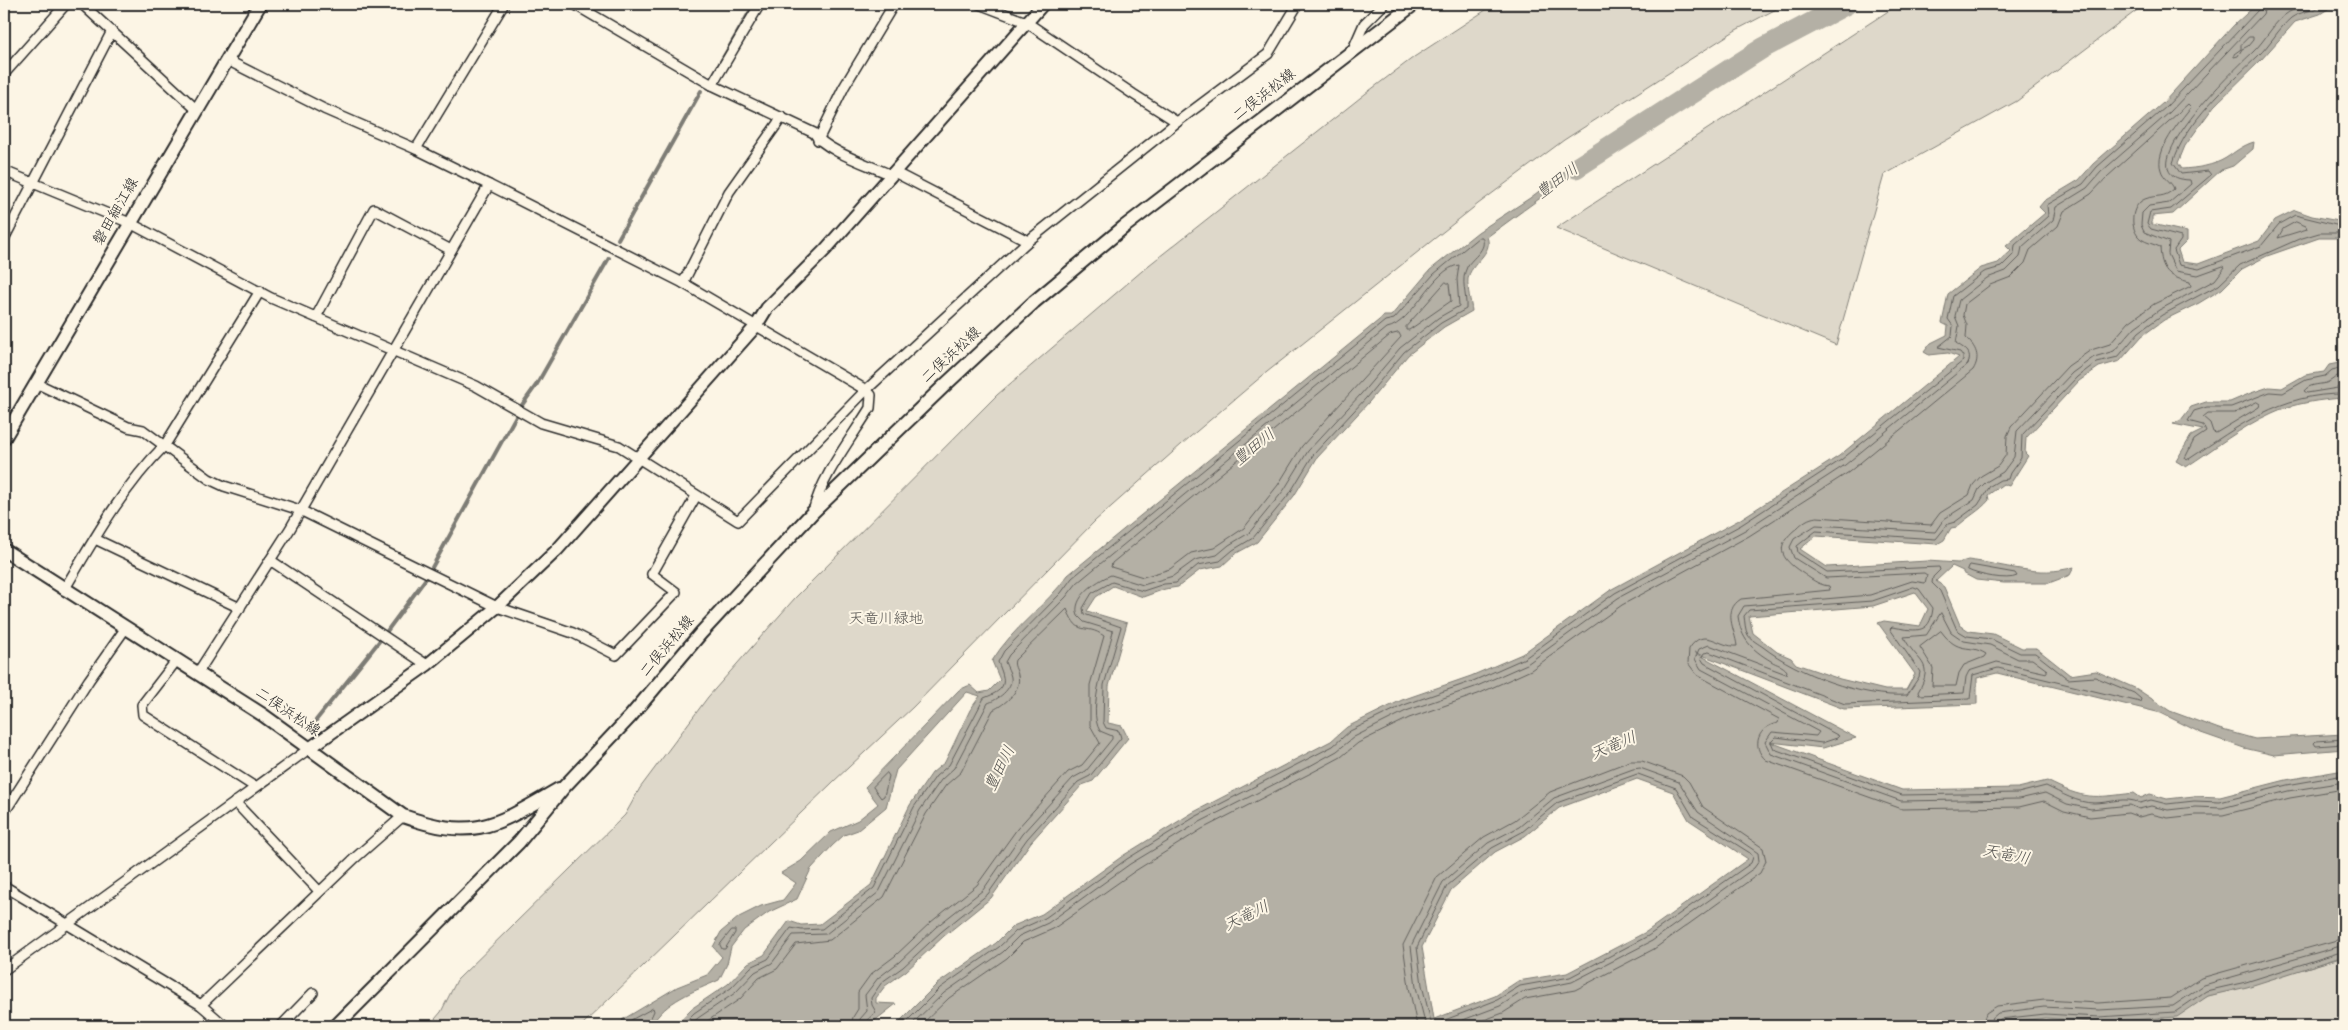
<svg xmlns="http://www.w3.org/2000/svg" width="2348" height="1030" font-family="Dekko,'Klee One',sans-serif">
<style>
.green{fill:#ded8ca;stroke:#84827a}
.water{fill:#b4b0a5;stroke:#7d7b74;fill-rule:evenodd}
.lines{fill:none;stroke-linecap:round;stroke-linejoin:round}
.shore{stroke:#62605c;stroke-width:1}
.stream{stroke:#7d7b74;stroke-width:4}
.river{stroke:#b4b0a5;stroke-width:21}
.minor-casing{stroke:#2b2b2b;stroke-width:12}
.tertiary-casing{stroke:#2b2b2b;stroke-width:15}
.secondary-casing{stroke:#2b2b2b;stroke-width:16}
.minor{stroke:#fcf5e5;stroke-width:9}
.tertiary{stroke:#fcf5e5;stroke-width:11}
.secondary{stroke:#fcf5e5;stroke-width:12}
.labels{text-anchor:middle;dominant-baseline:central;stroke-width:4;stroke-linejoin:round;paint-order:stroke}
.street-label{font-size:15px;fill:#2b2b2b;stroke:#fcf5e5}
.park-label{font-size:15px;fill:#585653;stroke:#fcf5e5}
.water-label{font-size:16px;font-style:italic;fill:#545350;stroke:#fcf5e5}
</style>
<rect width="100%" height="100%" fill="#fcf5e5"/>
<filter id="ink" filterUnits="userSpaceOnUse"><feTurbulence type="fractalNoise" baseFrequency=".02" numOctaves="2"/><feDisplacementMap in="SourceGraphic" scale="10" xChannelSelector="R" yChannelSelector="G"/><feConvolveMatrix kernelMatrix="1 2 1 2 8 2 1 2 1" color-interpolation-filters="sRGB"/></filter>
<g filter="url(#ink)">
<g class="green">
<path d="M 1495,4 L 1786,4 L 1736,30 L 1564,140 L 1478,204 L 1262,376 L 1190,437 L 1095,521 L 913,707 L 833,782 L 581,1026 L 429,1026 L 441,1012 L 457,980 L 625,815 L 640,788 L 708,697 L 795,598 L 997,395 L 1149,265 L 1365,94 L 1414,57 Z"/>
<path d="M 1899,4 L 2145,4 L 2017,101 L 1884,175 L 1836,345 L 1556,228 Z"/>
<path d="M 2344,957 L 2344,1026 L 1990,1026 L 2164,1018 L 2208,996 Z"/>
</g>
<g class="water">
<path d="M 2257,4 L 2336,4 L 2320,14 L 2295,22 L 2261,60 L 2214,106 L 2185,146 L 2178,163 L 2182,169 C 2197,168 2213,166 2226,158 C 2235,152 2243,145 2254,142 L 2253,149 L 2233,166 L 2221,170 L 2173,214 L 2152,216 L 2152,224 L 2187,232 L 2187,241 L 2178,250 L 2182,262 L 2198,264 L 2259,241 L 2275,220 L 2295,210 L 2312,216 L 2344,222 L 2344,238 L 2319,238 L 2267,256 L 2242,269 L 2222,289 L 2199,303 L 2164,320 L 2142,336 L 2120,361 L 2099,367 L 2079,381 L 2026,438 L 2025,453 L 2028,456 L 2009,486 L 2003,484 L 1988,495 L 1989,500 C 1980,511 1967,517 1957,527 L 1951,528 L 1944,540 L 1937,544 L 1816,536 L 1800,549 L 1827,567 L 1927,561 L 1958,563 L 1968,560 C 2003,564 2039,578 2074,567 L 2070,575 L 2049,583 L 2004,583 L 1976,580 L 1963,573 L 1963,571 L 1952,566 L 1936,581 L 1944,587 L 1960,625 L 1969,631 L 1993,634 L 2022,648 L 2036,648 L 2070,675 L 2096,671 L 2137,689 L 2170,711 L 2219,729 L 2255,739 L 2344,734 L 2344,749 L 2274,755 L 2244,748 L 2201,733 L 2161,713 L 1997,673 L 1977,678 L 1977,704 L 1844,709 L 1694,652 L 1856,738 L 1823,748 L 1770,742 L 1902,790 L 2018,788 L 2047,781 C 2085,800 2093,798 2134,793 L 2141,798 L 2150,794 L 2167,799 L 2194,796 L 2220,797 L 2286,780 L 2344,770 L 2344,956 L 2247,987 L 2208,996 L 2177,1017 L 2099,1022 L 2045,1018 L 1981,1026 L 895,1026 L 937,984 L 996,943 L 1013,926 L 1042,914 L 1124,855 L 1192,813 L 1331,741 L 1347,727 L 1402,700 L 1471,676 L 1522,654 L 1612,589 L 1739,520 L 1839,456 L 1959,357 L 1948,353 L 1929,355 L 1924,352 L 1931,343 L 1947,335 L 1948,326 L 1942,323 L 1948,294 L 1981,268 L 1998,263 L 2011,251 L 2006,246 L 2045,213 L 2039,207 L 2044,201 L 2079,180 L 2093,164 L 2163,103 L 2234,25 ZM 1915,592 L 1928,609 L 1920,626 L 1884,621 L 1878,623 L 1915,674 L 1906,690 L 1885,690 L 1840,679 L 1796,664 L 1791,658 L 1777,652 L 1753,633 L 1749,616 L 1873,606 ZM 1637,779 L 1673,792 L 1689,820 L 1748,859 L 1646,932 L 1567,973 L 1518,981 L 1495,996 L 1434,1019 L 1422,947 L 1451,890 L 1495,852 L 1525,836 L 1559,808 Z"/>
<path d="M 1595,149 L 1602,153 L 1487,237 C 1494,254 1470,263 1468,279 C 1467,289 1471,302 1472,311 L 1444,327 L 1408,355 L 1369,402 L 1317,458 L 1294,496 L 1257,542 L 1235,554 L 1222,566 L 1200,570 L 1178,587 L 1165,589 L 1143,597 L 1113,586 L 1096,597 L 1087,611 L 1127,623 L 1109,686 L 1108,723 L 1122,726 L 1128,738 L 1093,781 L 1082,785 L 1031,842 L 991,898 L 944,936 L 906,971 L 885,986 L 876,998 L 876,1003 L 896,1004 L 868,1026 L 674,1026 L 691,1009 L 728,984 L 748,963 L 764,955 L 789,921 L 801,925 L 820,924 L 871,885 L 910,805 L 932,773 L 945,762 L 970,710 L 980,696 L 967,692 L 896,770 L 886,807 L 858,830 L 844,835 L 832,846 L 811,869 L 797,899 L 769,912 L 744,930 L 731,947 L 727,964 L 719,980 C 693,992 666,1000 651,1026 L 627,1026 L 622,1020 L 677,987 L 707,975 L 722,957 L 713,947 L 721,932 L 739,917 L 761,906 L 783,900 L 796,883 L 781,873 L 801,861 L 831,832 L 858,820 L 878,804 L 865,787 L 959,690 L 970,685 L 979,693 L 989,691 L 1000,680 L 992,661 C 1012,628 1046,606 1068,575 L 1384,316 L 1391,316 L 1430,270 L 1478,232 L 1530,198 Z"/>
<path d="M 2344,362 L 2344,398 C 2324,399 2290,404 2272,413 C 2241,427 2214,449 2186,467 L 2176,461 L 2191,436 L 2203,430 L 2173,424 L 2181,420 L 2191,407 L 2206,402 L 2230,402 L 2251,393 L 2269,387 L 2282,388 L 2305,375 L 2324,372 L 2329,365 Z"/>
</g>
<g class="lines">
<g class="shore">
<path d="M 2315,4 C 2307,6 2296,8 2289,12 C 2274,21 2266,40 2253,52 C 2238,66 2119,178 2190,180 L 2191,184 L 2169,203 L 2149,206 L 2142,213 L 2141,225 L 2144,232 L 2169,242 L 2168,254 L 2176,271 L 2198,275 L 2223,266 L 2225,267 L 2215,280 L 2159,310 L 2135,327 L 2114,351 L 2094,357 L 2072,373 L 2017,431 L 2014,457 L 2003,472 L 1986,482 L 1979,489 L 1974,500 L 1944,519 L 1935,532 L 1816,525 L 1794,539 L 1790,547 L 1794,558 L 1826,578 L 1924,573 L 1927,575 L 1925,583 L 1912,581 L 1870,595 L 1744,606 L 1738,616 C 1741,639 1751,649 1771,661 C 1777,665 1783,665 1787,671 L 1786,674 L 1709,645 L 1699,649 L 1695,659 L 1701,669 L 1819,732 L 1816,736 L 1772,732 L 1765,742 L 1771,754 L 1901,801 L 2019,799 L 2045,793 L 2067,804 L 2091,809 L 2130,805 L 2139,809 L 2151,806 L 2168,810 L 2195,807 L 2222,808 L 2288,791 L 2344,782"/>
<path d="M 2326,4 C 2316,11 2300,11 2291,18 C 2278,29 2270,45 2258,56 C 2228,85 2185,122 2173,163 L 2181,174 L 2208,171 L 2211,175 L 2171,209 L 2150,212 L 2147,224 L 2151,229 L 2181,237 L 2181,240 L 2174,250 L 2179,265 L 2199,269 L 2261,246 L 2279,224 L 2295,215 L 2344,227"/>
<path d="M 2249,37 L 2253,37 L 2253,40 L 2248,46 L 2242,49 L 2238,56 L 2234,57 L 2234,54 L 2241,49 L 2241,45 Z"/>
<path d="M 2296,222 L 2306,226 L 2307,229 L 2278,238 L 2283,229 Z"/>
<path d="M 2344,233 L 2319,233 L 2299,239 L 2240,265 L 2219,285 L 2162,315 L 2139,332 L 2118,357 L 2097,362 L 2077,377 L 2022,435 L 2021,458 L 2010,473 L 2008,479 L 2000,480 L 1990,486 L 1978,505 L 1955,522 L 1948,524 L 1936,539 L 1816,531 L 1797,546 L 1798,553 L 1827,572 L 1939,567 L 1940,570 L 1933,577 L 1932,583 L 1940,591 L 1957,630 L 1967,636 L 1991,639 L 2020,653 L 2035,653 L 2068,679 L 2095,677 L 2134,693 L 2141,699 L 2140,702 L 1998,668 L 1973,675 L 1970,699 L 1845,704 L 1709,652 L 1704,653 L 1701,658 L 1704,663 L 1839,736 L 1837,738 L 1822,743 L 1776,737 L 1771,742 L 1774,749 L 1902,795 L 2018,793 L 2046,786 C 2061,793 2077,803 2094,803 C 2110,803 2125,796 2140,803 L 2151,800 L 2167,804 L 2194,801 L 2220,802 L 2287,785 L 2344,775"/>
<path d="M 1446,282 L 1449,284 L 1451,301 L 1409,330 L 1406,330 L 1406,327 Z"/>
<path d="M 1399,333 L 1401,337 L 1302,446 L 1278,485 L 1244,528 L 1214,548 L 1191,553 L 1170,569 L 1143,577 L 1111,567 L 1112,563 L 1390,335 Z"/>
<path d="M 2344,367 L 2332,370 L 2325,376 L 2306,380 L 2283,393 L 2270,392 L 2231,407 L 2207,407 L 2194,411 L 2188,421 L 2203,425 L 2206,432 L 2194,440 L 2185,458 L 2189,459 C 2239,426 2280,393 2344,394"/>
<path d="M 2344,373 C 2336,375 2334,380 2326,383 C 2318,385 2309,384 2304,391 L 2307,393 L 2344,387"/>
<path d="M 2257,402 L 2260,404 L 2259,407 L 2216,433 L 2213,432 L 2210,423 L 2203,417 L 2208,413 L 2234,413 Z"/>
<path d="M 1970,565 L 2015,573 L 2017,576 C 2008,581 1977,575 1968,570 Z"/>
<path d="M 1914,587 L 1919,589 L 1933,608 C 1930,637 1913,630 1892,627 L 1890,629 L 1920,672 L 1919,677 L 1907,695 C 1861,698 1798,674 1763,647 C 1759,644 1751,640 1748,635 C 1745,630 1745,622 1744,616 L 1749,610 L 1872,601 Z"/>
<path d="M 1941,613 L 1951,632 L 1964,641 L 1990,645 L 2018,659 L 2032,659 L 2047,670 L 2047,673 L 1997,662 L 1969,671 L 1966,677 L 1964,693 L 1919,695 L 1918,692 C 1936,661 1916,663 1904,637 L 1926,635 Z"/>
<path d="M 1941,631 C 1959,656 1969,643 1986,654 L 1984,657 L 1964,665 L 1959,673 L 1956,686 L 1932,686 L 1933,668 L 1920,647 Z"/>
<path d="M 2344,739 L 2316,741 L 2314,743 L 2316,746 L 2344,744"/>
<path d="M 887,773 L 889,776 L 884,796 L 881,798 L 873,787 Z"/>
<path d="M 1638,774 L 1676,788 L 1693,817 L 1750,853 L 1753,857 L 1751,863 L 1648,936 L 1570,977 L 1520,986 L 1497,1000 L 1437,1023 L 1431,1022 L 1422,985 L 1417,947 L 1447,886 L 1492,848 L 1522,832 L 1557,803 Z"/>
<path d="M 732,930 L 735,930 L 735,933 L 725,949 L 722,949 L 720,945 Z"/>
<path d="M 631,1026 L 631,1020 L 653,1008 L 654,1011 L 647,1026"/>
<path d="M 681,1026 L 694,1013 L 731,988 L 751,967 L 768,959 L 791,928 L 802,930 L 822,929 L 874,888 L 914,807 L 936,776 L 949,765 L 984,698 C 1008,689 1006,682 998,662 L 1004,651 L 1061,593 L 1072,578 L 1385,321 L 1394,319 L 1434,274 L 1479,237 L 1482,237 C 1488,250 1472,257 1467,267 C 1460,281 1467,294 1466,309 L 1441,323 L 1404,352 L 1366,398 L 1313,455 L 1290,493 L 1253,538 L 1233,550 L 1220,561 L 1198,565 L 1176,583 L 1164,584 L 1143,591 L 1112,582 L 1092,593 L 1083,608 L 1084,614 L 1121,627 L 1104,685 L 1103,722 L 1106,728 L 1119,731 L 1121,738 L 1090,776 L 1078,782 L 1027,839 L 988,894 L 941,932 L 903,967 L 882,982 L 871,998 L 872,1005 L 876,1012 L 866,1021 L 865,1026"/>
<path d="M 689,1026 L 698,1018 L 735,993 L 755,972 L 772,963 L 793,935 L 826,934 L 879,892 L 920,810 L 941,780 L 954,768 L 988,703 C 997,700 1013,689 1011,677 C 1010,672 1007,667 1005,662 L 1009,655 L 1066,597 L 1077,583 L 1387,328 C 1413,323 1433,268 1459,265 L 1457,279 L 1459,306 L 1438,318 L 1400,348 L 1361,394 L 1308,451 L 1284,490 L 1249,533 L 1229,545 L 1217,555 L 1195,560 L 1173,576 L 1143,585 L 1111,575 C 1096,581 1071,598 1078,616 L 1084,622 L 1113,631 C 1108,656 1086,708 1100,731 L 1112,736 L 1112,739 L 1086,771 L 1073,778 L 1022,834 L 983,890 L 936,927 L 899,962 L 878,978 L 865,995 L 867,1011 L 860,1019 L 858,1026"/>
<path d="M 700,1026 L 740,999 L 759,978 L 777,969 L 796,944 L 830,940 L 884,897 L 926,814 L 946,785 L 961,772 L 993,710 C 1005,704 1022,691 1018,675 C 1017,669 1013,666 1015,660 L 1067,609 C 1079,639 1085,622 1104,636 L 1090,685 L 1090,725 L 1100,743 L 1082,765 L 1068,772 L 1017,829 L 977,885 L 931,922 L 895,956 L 871,974 L 858,992 L 858,1009 L 853,1017 L 851,1026"/>
<path d="M 902,1026 L 940,988 L 999,947 L 1016,931 L 1045,918 L 1127,859 L 1195,817 L 1333,746 L 1350,731 L 1404,705 L 1473,681 L 1525,658 L 1615,593 L 1741,525 L 1841,460 L 1963,361 L 1963,356 L 1960,352 L 1938,347 L 1952,336 L 1953,326 L 1948,319 L 1953,296 L 1984,272 L 2001,267 L 2014,254 L 2015,245 L 2048,216 L 2047,205 L 2083,184 L 2097,167 L 2166,107 L 2259,9 L 2260,4"/>
<path d="M 910,1026 L 944,993 L 1003,952 L 1019,936 L 1048,923 L 1130,864 L 1198,823 L 1308,767 L 1337,751 L 1354,737 L 1406,711 L 1475,687 L 1527,664 L 1618,598 L 1745,530 L 1845,465 L 1968,364 C 1973,351 1964,349 1956,343 L 1959,326 L 1955,316 L 1959,300 L 1987,278 L 2006,271 L 2020,257 L 2022,247 L 2053,220 L 2056,207 L 2087,188 L 2101,172 L 2170,112 L 2263,14 L 2266,4"/>
<path d="M 920,1026 L 949,998 L 1007,958 L 1023,942 L 1053,929 L 1135,871 L 1202,829 L 1311,773 L 1341,757 L 1358,743 L 1409,718 L 1478,694 L 1531,670 L 1622,605 L 1749,536 L 1849,472 L 1973,370 C 1981,357 1976,347 1966,338 L 1967,325 L 1963,315 L 1965,304 L 1990,285 L 2011,277 L 2025,263 L 2030,250 L 2058,226 L 2064,211 L 2091,194 L 2107,177 L 2188,104 L 2191,107 C 2180,121 2154,151 2161,170 C 2163,178 2172,182 2174,189 C 2163,199 2158,194 2145,199 C 2130,205 2129,230 2141,239 C 2147,243 2154,244 2160,247 C 2161,270 2168,277 2190,282 L 2191,286 L 2154,304 L 2129,322 L 2110,344 L 2091,350 L 2068,366 L 2011,427 L 2007,436 L 2006,455 L 1998,466 L 1981,476 L 1973,485 L 1969,495 L 1940,513 L 1931,525 L 1817,517 C 1808,518 1803,522 1797,528 C 1774,546 1780,558 1801,572 C 1810,578 1818,585 1829,586 L 1830,590 L 1741,599 C 1722,611 1735,629 1737,646 C 1719,648 1704,625 1689,649 L 1688,663 L 1697,675 L 1779,719 L 1778,723 C 1759,726 1750,746 1766,760 L 1902,809 L 2019,807 L 2044,801 L 2064,811 L 2090,817 L 2128,813 L 2139,817 L 2151,814 L 2168,818 L 2195,815 L 2223,815 L 2290,798 L 2344,789"/>
<path d="M 1417,1026 L 1409,987 L 1403,945 L 1437,877 L 1484,837 L 1515,820 L 1550,792 L 1630,761 L 1642,761 L 1683,776 L 1689,782 L 1703,807 L 1763,848 L 1766,861 L 1760,873 L 1654,949 L 1575,990 L 1525,999 L 1503,1013 L 1468,1026"/>
<path d="M 1426,1026 L 1416,987 L 1411,946 L 1443,882 L 1488,843 L 1519,827 L 1554,798 L 1633,769 L 1640,768 L 1679,782 L 1698,812 L 1758,853 L 1759,861 L 1754,868 L 1652,941 L 1572,982 L 1522,992 L 1500,1006 L 1447,1026"/>
<path d="M 1982,1026 L 1986,1013 L 1997,1006 L 2044,1000 L 2098,1003 L 2171,998 L 2201,978 L 2344,938"/>
<path d="M 1990,1026 L 1991,1019 L 1998,1013 L 2044,1007 L 2099,1010 L 2173,1006 L 2204,985 L 2344,945"/>
<path d="M 1996,1026 L 2000,1019 L 2045,1014 L 2099,1017 L 2175,1012 L 2206,991 L 2246,982 L 2344,951"/>
</g>
<g class="stream">
<path d="M 712,77 L 754,4"/>
<path d="M 618,239 L 701,91"/>
<path d="M 430,571 L 522,405 L 537,384 L 609,258"/>
<path d="M 387,631 L 427,577"/>
<path d="M 309,729 L 381,639"/>
</g>
<path class="river" d="M 1576,168 L 1763,48 L 1847,4"/>
<defs>
<g id="minor">
<path d="M 82,4 L 197,110"/>
<path d="M 574,4 L 712,85 L 814,133 C 825,151 870,165 891,175 L 896,173 L 1028,241"/>
<path d="M 979,4 L 1026,22 L 1133,94 L 1177,122"/>
<path d="M 1353,49 L 1364,24 L 1384,4"/>
<path d="M 227,60 L 324,109 L 416,149"/>
<path d="M 4,74 L 66,4"/>
<path d="M 712,85 L 760,4"/>
<path d="M 818,140 L 844,87 L 894,4"/>
<path d="M 4,171 L 130,223 L 271,298 L 476,386 L 541,423 L 619,446 L 738,521 L 866,390 L 1028,241 L 1177,122 L 1268,54 L 1298,4"/>
<path d="M 489,185 L 683,283 L 866,390 L 871,395 L 870,408 C 851,439 821,477 813,512"/>
<path d="M 4,239 L 112,31"/>
<path d="M 683,283 L 729,192 L 782,117"/>
<path d="M 316,317 L 374,209 L 451,250"/>
<path d="M 36,383 L 128,427 L 143,430 L 209,479 L 224,486 L 300,510 L 497,607 L 573,633 L 616,655 L 676,592 L 652,574 L 696,496"/>
<path d="M 95,539 L 240,608"/>
<path d="M 270,560 L 427,665"/>
<path d="M 64,590 C 94,539 123,487 165,445 L 260,291"/>
<path d="M 176,661 L 142,705 L 143,715 L 255,787"/>
<path d="M 197,674 L 290,529 L 489,185 L 416,149 L 504,4"/>
<path d="M 235,802 L 319,891"/>
<path d="M 4,813 L 89,680 L 125,629"/>
<path d="M 4,886 L 201,1005 L 225,1026"/>
<path d="M 4,970 L 310,748"/>
<path d="M 201,1005 L 355,858 L 403,816"/>
<path d="M 281,1026 L 313,993"/>
</g>
<path id="tertiary" d="M 310,748 L 427,665 L 497,607 L 557,550 L 756,326 L 767,308 L 825,250 L 1043,4"/>
<g id="secondary">
<path d="M 4,438 L 260,4"/>
<path d="M 4,550 L 263,715 L 403,816 C 476,842 496,825 559,789"/>
<path d="M 336,1026 L 519,842 L 564,787 L 630,717 L 701,633 L 813,512 L 945,385 L 1034,302 L 1124,227 L 1414,4"/>
</g>
</defs>
<use href="#minor" class="minor-casing"/>
<use href="#tertiary" class="tertiary-casing"/>
<use href="#secondary" class="secondary-casing"/>
<use href="#minor" class="minor"/>
<use href="#tertiary" class="tertiary"/>
<use href="#secondary" class="secondary"/>
</g>
</g>
<g class="labels">
<g class="street-label">
<text transform="translate(1265 96) rotate(-38)">二俣浜松線</text>
<text transform="translate(117 212) rotate(-60)">磐田細江線</text>
<text transform="translate(952 356) rotate(-43)">二俣浜松線</text>
<text transform="translate(668 647) rotate(-50)">二俣浜松線</text>
<text transform="translate(287 713) rotate(34)">二俣浜松線</text>
</g>
<g class="park-label">
<text x="886" y="620">天竜川緑地</text>
</g>
<g class="water-label">
<text transform="translate(1558 182) rotate(-36)">豊田川</text>
<text transform="translate(1255 448) rotate(-39)">豊田川</text>
<text transform="translate(1614 747) rotate(-23)">天竜川</text>
<text transform="translate(1001 769) rotate(-64)">豊田川</text>
<text transform="translate(2006 856) rotate(11)">天竜川</text>
<text transform="translate(1247 917) rotate(-26)">天竜川</text>
</g>
</g>
<rect width="2348" height="1030" fill="none" stroke="#fcf5e5" stroke-width="20"/>
<rect x="10" y="10" width="2328" height="1010" fill="none" stroke="#2b2b2b" stroke-width="2" filter="url(#ink)"/>
</svg>
